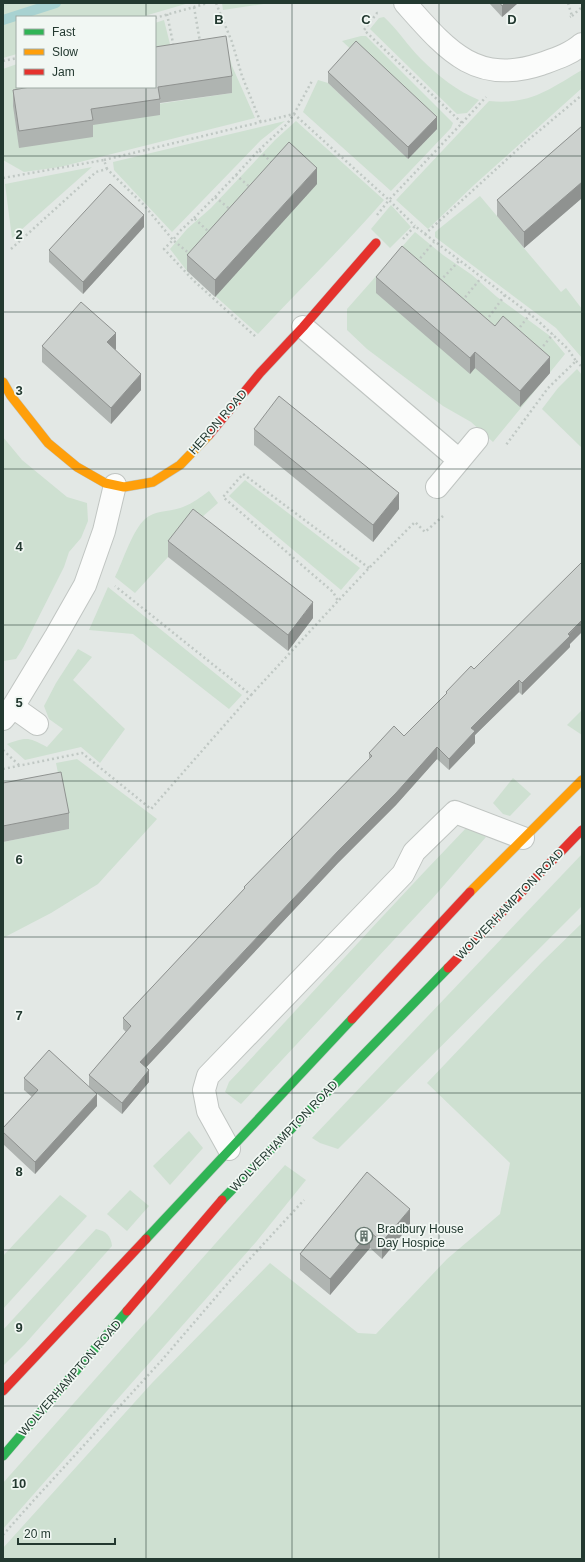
<svg xmlns="http://www.w3.org/2000/svg" width="585" height="1562" font-family="Helvetica,sans-serif">
<style>
.green{fill:#cee0d1}
.lines{fill:none;stroke-linecap:round;stroke-linejoin:round}
.stream{stroke:#a8d2d1;stroke-width:10}
.street-casing{stroke:#c0c5c2;stroke-width:24}
.fast-casing{stroke:#bfc5c2;stroke-width:10}
.slow-casing{stroke:#bfc5c2;stroke-width:10}
.jam-casing{stroke:#bfc5c2;stroke-width:10}
.path{stroke:#c0c8c4;stroke-width:2.5;stroke-dasharray:2 3;stroke-linecap:butt}
.street{stroke:#fbfcfb;stroke-width:22}
.fast{stroke:#30b455;stroke-width:9}
.slow{stroke:#ff9f0a;stroke-width:9}
.jam{stroke:#e5322d;stroke-width:9}
.wall{fill:#afb4b1}
.shaded-wall{fill:#8f9290}
.building{fill:#ccd1ce;stroke:#8f9290}
.grid{fill:none;stroke:#233930;stroke-width:1;stroke-opacity:0.55}
.labels{text-anchor:middle;dominant-baseline:central;stroke-width:3.5;stroke-linejoin:round;paint-order:stroke}
.street-label{font-size:12px;fill:#233930;stroke:#f1f7f3}
.poi-label{font-size:12px;fill:#233930;stroke:#f1f7f3;text-anchor:start}
.grid-label{font-size:13px;text-anchor:middle;font-weight:bold;fill:#233930;stroke:#f1f7f3;stroke-width:3.5;stroke-linejoin:round;paint-order:stroke}
</style>
<rect width="100%" height="100%" fill="#e3e8e5"/>
<g class="green">
<path d="M 3,3 L 189,3 L 141,17 L 17,17 L 17,54 L 3,58 Z"/>
<path d="M 222,3 L 270,3 L 223,10 Z"/>
<path d="M 384,17 C 398,30 408,46 421,59 C 438,76 457,91 479,100 L 467,113 L 457,114 L 370,29 L 379,18 Z"/>
<path d="M 164,20 L 174,60 L 155,63 L 155,23 Z"/>
<path d="M 361,36 L 366,36 L 453,123 L 451,128 L 391,191 L 303,112 L 318,80 L 328,83 L 408,159 L 437,129 L 342,41 Z"/>
<path d="M 228,52 L 232,66 L 255,118 L 60,167 L 24,172 L 3,160 L 3,69 L 17,64 L 17,87 L 30,87 L 33,103 L 91,125 L 158,104 L 232,93 Z"/>
<path d="M 582,70 L 582,88 L 474,185 L 428,229 L 396,200 L 489,101 C 530,105 548,90 582,70 Z"/>
<path d="M 285,121 L 261,140 L 172,232 L 114,170 L 113,162 Z"/>
<path d="M 296,121 L 384,200 C 344,246 300,289 258,334 L 187,271 L 170,249 L 187,229 L 211,208 L 275,140 Z"/>
<path d="M 92,167 L 12,238 L 5,184 Z"/>
<path d="M 480,196 L 561,292 L 566,288 L 582,309 L 582,358 L 556,328 L 435,237 L 435,232 Z"/>
<path d="M 391,205 L 411,227 L 390,248 L 371,229 Z"/>
<path d="M 415,232 L 443,255 L 472,275 L 497,297 L 550,336 L 565,354 L 493,442 L 471,422 L 443,406 L 367,349 L 347,330 L 347,309 Z"/>
<path d="M 577,369 L 582,375 L 582,448 L 542,409 L 558,388 Z"/>
<path d="M 3,437 L 22,460 L 67,497 L 87,503 L 88,521 L 81,538 L 69,552 L 64,567 L 23,648 L 16,659 L 3,661 Z"/>
<path d="M 245,480 L 360,568 L 341,590 L 229,496 Z"/>
<path d="M 209,491 L 218,503 L 193,525 L 168,557 L 135,593 L 115,577 C 123,561 132,531 145,519 C 155,510 170,512 183,507 C 193,503 201,497 209,491 Z"/>
<path d="M 108,587 L 242,695 L 229,709 L 133,634 L 89,630 Z"/>
<path d="M 78,649 L 92,657 L 73,680 L 125,729 L 100,763 L 81,747 L 25,760 L 7,744 C 27,737 28,737 47,747 L 63,729 L 49,719 L 44,706 L 56,683 Z"/>
<path d="M 582,710 L 582,735 L 567,725 Z"/>
<path d="M 77,759 L 157,819 L 98,884 L 51,913 L 3,938 L 3,842 L 69,829 L 56,763 Z"/>
<path d="M 513,778 L 531,794 L 510,816 L 503,814 L 493,803 Z"/>
<path d="M 468,826 L 486,837 L 432,899 L 241,1104 L 225,1092 L 229,1082 C 309,997 387,910 468,826 Z"/>
<path d="M 582,854 L 582,906 L 338,1149 L 320,1143 L 312,1138 Z"/>
<path d="M 582,923 L 582,1559 L 3,1559 L 3,1548 L 152,1383 L 270,1263 L 358,1333 L 376,1334 L 447,1259 L 500,1214 L 510,1163 L 427,1083 L 542,962 Z"/>
<path d="M 189,1131 L 203,1148 L 170,1185 L 153,1166 Z"/>
<path d="M 285,1165 L 306,1180 L 256,1242 L 3,1529 L 3,1483 Z"/>
<path d="M 130,1190 L 149,1206 L 127,1231 L 107,1214 Z"/>
<path d="M 60,1195 L 87,1216 L 3,1309 L 3,1256 Z"/>
<path d="M 96,1229 C 106,1231 111,1236 112,1246 L 25,1344 L 3,1366 L 3,1330 Z"/>
</g>
<g class="lines">
<path class="stream" d="M 3,20 L 56,3"/>
<defs>
<g id="street">
<path d="M 405,3 C 446,49 475,86 541,64 C 555,59 571,54 582,44"/>
<path d="M 303,327 L 459,460"/>
<path d="M 437,487 L 477,439"/>
<path d="M 13,707 L 37,724"/>
<path d="M 3,719 L 13,707 L 56,636 L 85,585 L 104,531 L 115,485"/>
<path d="M 229,1149 L 208,1111 L 204,1090 L 208,1076 L 403,874 L 414,852 L 455,812 L 523,838"/>
</g>
<g id="fast">
<path d="M 222,1200 L 448,968"/>
<path d="M 146,1239 L 352,1019"/>
<path d="M 3,1456 L 127,1311"/>
</g>
<g id="slow">
<path d="M 3,382 L 11,396 L 48,443 L 77,467 L 105,483 L 124,487 L 153,482 L 180,465 L 209,435"/>
<path d="M 470,892 L 582,780"/>
</g>
<g id="jam">
<path d="M 209,435 L 260,373 L 303,327 L 376,243"/>
<path d="M 448,968 L 582,830"/>
<path d="M 352,1019 L 470,892"/>
<path d="M 127,1311 L 222,1200"/>
<path d="M 3,1391 L 146,1239"/>
</g>
</defs>
<use href="#street" class="street-casing"/>
<use href="#fast" class="fast-casing"/>
<use href="#slow" class="slow-casing"/>
<use href="#jam" class="jam-casing"/>
<g class="path">
<path d="M 216,3 L 232,42 L 242,76 L 261,123"/>
<path d="M 568,3 L 572,16 L 570,17"/>
<path d="M 194,7 L 200,42"/>
<path d="M 167,14 L 174,48"/>
<path d="M 572,16 L 582,7"/>
<path d="M 155,18 L 208,3"/>
<path d="M 3,61 L 17,58"/>
<path d="M 462,123 L 486,97"/>
<path d="M 259,150 L 287,124 L 294,114 L 312,81"/>
<path d="M 104,160 L 294,114 L 389,200 L 462,123 L 364,30 L 377,13 L 379,13"/>
<path d="M 236,175 L 259,150 L 273,164"/>
<path d="M 3,178 L 104,160 L 107,169"/>
<path d="M 215,197 L 236,175 L 252,189"/>
<path d="M 377,215 L 389,200 L 415,226"/>
<path d="M 194,218 L 215,197 L 231,210"/>
<path d="M 425,234 L 535,318 L 568,349 L 576,361 L 548,388 L 506,445"/>
<path d="M 403,239 L 415,226 L 425,234 L 527,141 L 582,95"/>
<path d="M 11,249 L 96,172 L 107,169 L 143,204 L 173,240 L 164,249 L 193,280 L 256,337"/>
<path d="M 191,255 L 173,240 L 180,231 L 194,218 L 211,234"/>
<path d="M 417,262 L 434,242"/>
<path d="M 440,281 L 459,261"/>
<path d="M 462,301 L 481,278"/>
<path d="M 486,321 L 505,295"/>
<path d="M 517,331 L 530,314"/>
<path d="M 540,350 L 553,334"/>
<path d="M 576,361 L 582,367"/>
<path d="M 369,568 L 243,474 L 223,497 L 333,592 L 338,601 L 369,568 L 415,522 L 425,532 L 443,516"/>
<path d="M 251,695 L 338,601"/>
<path d="M 3,750 L 20,766"/>
<path d="M 3,769 L 82,753 L 151,809 L 251,695 L 115,586"/>
<path d="M 3,1535 L 34,1500 L 162,1360 L 234,1276 L 304,1200"/>
</g>
<use href="#street" class="street"/>
<use href="#fast" class="fast"/>
<use href="#slow" class="slow"/>
<use href="#jam" class="jam"/>
</g>
<g class="wall">
<path d="M 489,3 L 518,3 L 502,17 Z"/>
<path d="M 328,72 L 437,129 L 408,159 L 328,83 Z"/>
<path d="M 232,76 L 232,93 L 160,103 L 160,115 L 93,125 L 93,137 L 19,148 L 13,106 L 13,90 Z"/>
<path d="M 582,126 L 582,198 L 524,248 L 497,216 L 497,200 Z"/>
<path d="M 317,184 L 215,297 L 187,271 L 187,255 Z"/>
<path d="M 144,227 L 83,294 L 49,262 L 49,250 Z"/>
<path d="M 376,277 L 495,326 L 550,373 L 520,407 L 475,368 L 470,374 L 376,293 Z"/>
<path d="M 42,346 L 116,349 L 115,350 L 141,390 L 111,424 L 42,362 Z"/>
<path d="M 254,429 L 399,509 L 373,542 L 254,445 Z"/>
<path d="M 168,541 L 313,618 L 288,651 L 168,557 Z"/>
<path d="M 570,644 L 570,647 L 522,695 L 519,692 L 475,735 L 475,743 L 449,770 L 437,759 L 396,805 L 338,863 L 146,1067 L 149,1082 L 122,1114 L 89,1087 L 89,1075 L 126,1032 L 123,1029 L 123,1018 L 244,889 L 244,887 L 369,760 L 369,753 L 404,736 L 446,694 L 446,692 L 474,669 Z"/>
<path d="M 3,783 L 69,813 L 69,829 L 3,842 Z"/>
<path d="M 24,1078 L 97,1106 L 35,1174 L 3,1144 L 3,1128 L 32,1097 L 24,1090 Z"/>
<path d="M 367,1172 L 410,1225 L 382,1259 L 370,1248 L 330,1295 L 300,1270 L 300,1254 Z"/>
</g>
<g class="shaded-wall">
<path d="M 505,3 L 518,3 L 502,17 L 502,6 Z"/>
<path d="M 437,117 L 437,129 L 408,159 L 408,147 Z"/>
<path d="M 317,168 L 317,184 L 215,297 L 215,280 Z"/>
<path d="M 582,182 L 582,198 L 524,248 L 524,232 Z"/>
<path d="M 144,215 L 144,227 L 83,294 L 83,282 Z"/>
<path d="M 116,333 L 116,349 L 107,359 L 107,342 Z"/>
<path d="M 475,352 L 475,368 L 470,374 L 470,358 Z"/>
<path d="M 550,357 L 550,373 L 520,407 L 520,391 Z"/>
<path d="M 141,374 L 141,390 L 111,424 L 111,408 Z"/>
<path d="M 399,493 L 399,509 L 373,542 L 373,525 Z"/>
<path d="M 313,602 L 313,618 L 288,651 L 288,635 Z"/>
<path d="M 582,620 L 582,632 L 570,644 L 570,647 L 522,695 L 522,683 Z"/>
<path d="M 519,680 L 519,692 L 475,735 L 475,743 L 449,770 L 449,759 L 471,728 Z"/>
<path d="M 437,747 L 437,759 L 396,805 L 338,863 L 140,1074 L 140,1062 L 338,851 Z"/>
<path d="M 149,1070 L 149,1082 L 122,1114 L 122,1103 Z"/>
<path d="M 97,1094 L 97,1106 L 35,1174 L 35,1162 Z"/>
<path d="M 410,1209 L 410,1225 L 382,1259 L 382,1242 Z"/>
<path d="M 370,1232 L 370,1248 L 330,1295 L 330,1279 Z"/>
</g>
<g class="building">
<path d="M 500,3 L 505,3 L 502,6 Z"/>
<path d="M 226,36 L 232,76 L 158,87 L 160,99 L 91,109 L 93,120 L 19,131 L 13,90 L 30,87 L 155,87 L 155,47 Z"/>
<path d="M 356,41 L 437,117 L 408,147 L 328,72 Z"/>
<path d="M 582,126 L 582,182 L 524,232 L 497,200 Z"/>
<path d="M 289,142 L 317,168 L 215,280 L 187,255 Z"/>
<path d="M 110,184 L 144,215 L 83,282 L 49,250 Z"/>
<path d="M 402,246 L 495,326 L 503,316 L 550,357 L 520,391 L 475,352 L 470,358 L 376,277 Z"/>
<path d="M 81,302 L 116,333 L 107,342 L 141,374 L 111,408 L 42,346 Z"/>
<path d="M 279,396 L 399,493 L 373,525 L 254,429 Z"/>
<path d="M 193,509 L 313,602 L 288,635 L 168,541 Z"/>
<path d="M 582,562 L 582,620 L 568,634 L 570,636 L 522,683 L 519,680 L 471,728 L 475,731 L 449,759 L 437,747 L 396,793 L 338,851 L 140,1062 L 149,1070 L 122,1103 L 89,1075 L 131,1026 L 123,1018 L 245,888 L 244,887 L 372,756 L 369,753 L 394,726 L 404,736 L 447,693 L 446,692 L 471,666 L 474,669 Z"/>
<path d="M 61,772 L 69,813 L 3,826 L 3,783 Z"/>
<path d="M 49,1050 L 97,1094 L 35,1162 L 3,1132 L 3,1128 L 38,1090 L 24,1078 Z"/>
<path d="M 367,1172 L 410,1209 L 382,1242 L 370,1232 L 330,1279 L 300,1254 Z"/>
</g>
<path class="grid" d="M 146,3 L 146,17M 292,3 L 292,1559M 439,3 L 439,1559M 146,87 L 146,1559M 3,156 L 582,156M 3,312 L 582,312M 3,469 L 582,469M 3,625 L 582,625M 3,781 L 582,781M 3,937 L 582,937M 3,1093 L 582,1093M 3,1250 L 582,1250M 3,1406 L 582,1406"/>
<defs>
<symbol id="building-ring" viewBox="-11 -11 22 22"><circle r="9.5" fill="#f1f7f3" stroke="#66766f" stroke-width="1.5"/><path d="M-4-6H4V6H1V3H-1V6H-4ZM-2.5-4.3h1.7v1.8h-1.7ZM.8-4.3h1.7v1.8H.8ZM-2.5-1h1.7V.8h-1.7ZM.8-1h1.7V.8H.8Z" fill="#66766f"/></symbol>
</defs>
<g fill-rule="evenodd">
<use href="#building-ring" x="354" y="1226" width="20" height="20"/>
</g>
<g class="labels">
<g class="street-label">
<text transform="translate(218 422) rotate(-49)">HERON ROAD</text>
<text transform="translate(510 904) rotate(-46)">WOLVERHAMPTON ROAD</text>
<text transform="translate(284 1136) rotate(-46)">WOLVERHAMPTON ROAD</text>
<text transform="translate(70 1378) rotate(-49)">WOLVERHAMPTON ROAD</text>
</g>
<g class="poi-label">
<text x="377" y="1229">Bradbury House<tspan x="377" dy="14">Day Hospice</tspan></text>
</g>
</g>
<g class="grid-label">
<text x="219" y="24">B</text>
<text x="366" y="24">C</text>
<text x="512" y="24">D</text>
<text x="19" y="239">2</text>
<text x="19" y="395">3</text>
<text x="19" y="551">4</text>
<text x="19" y="707">5</text>
<text x="19" y="864">6</text>
<text x="19" y="1020">7</text>
<text x="19" y="1176">8</text>
<text x="19" y="1332">9</text>
<text x="19" y="1488">10</text>
</g>
<rect width="585" height="1562" fill="none" stroke="#233930" stroke-width="8"/>
<rect x="16" y="16" width="140" height="72" fill="#f1f7f3" stroke="#9faba5"/>
<rect x="24" y="29" width="20" height="6" fill="#30b455" stroke="#9faba5"/>
<text x="52" y="36" font-size="12" fill="#233930">Fast</text>
<rect x="24" y="49" width="20" height="6" fill="#ff9f0a" stroke="#9faba5"/>
<text x="52" y="56" font-size="12" fill="#233930">Slow</text>
<rect x="24" y="69" width="20" height="6" fill="#e5322d" stroke="#9faba5"/>
<text x="52" y="76" font-size="12" fill="#233930">Jam</text>
<path d="M18 1538v6h97v-6" fill="none" stroke="#233930" stroke-width="2"/>
<text x="24" y="1538" font-size="12" fill="#233930" stroke="#f1f7f3" stroke-width="3" paint-order="stroke">20 m</text>
</svg>
